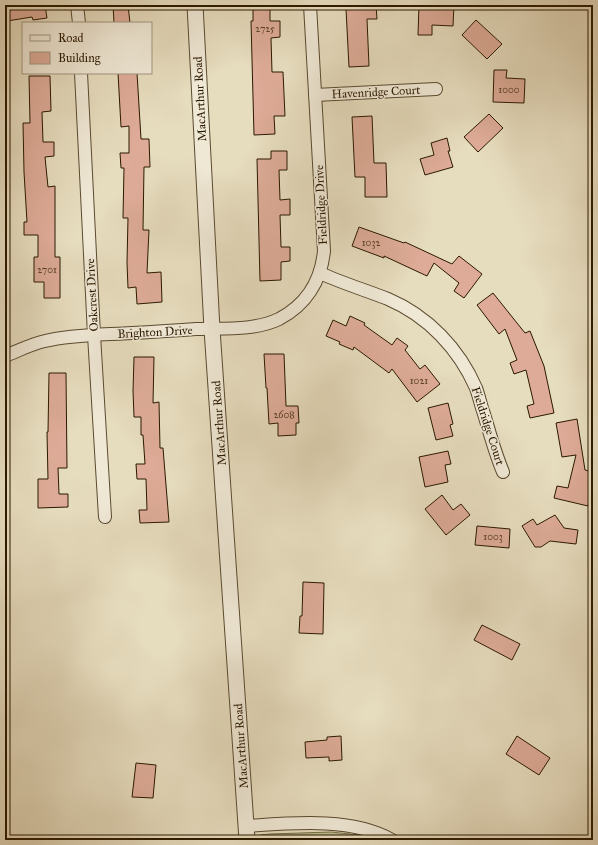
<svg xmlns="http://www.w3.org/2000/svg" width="598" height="845" font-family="'IM FELL Great Primer',serif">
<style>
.green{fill:#bcbe8c;stroke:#746c46}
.building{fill:#ddab97;stroke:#2b1900}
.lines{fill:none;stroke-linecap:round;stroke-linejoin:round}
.minor-casing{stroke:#5a4a30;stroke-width:14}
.tertiary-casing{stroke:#5a4a30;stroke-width:17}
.minor{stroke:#efe8d5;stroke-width:12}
.tertiary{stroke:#efe8d5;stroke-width:15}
.labels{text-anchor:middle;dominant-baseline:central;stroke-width:3;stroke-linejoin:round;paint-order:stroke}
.number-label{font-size:10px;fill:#583e26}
.street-label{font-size:12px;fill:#2b1900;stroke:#efe8d5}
</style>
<rect width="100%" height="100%" fill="#e6dcbe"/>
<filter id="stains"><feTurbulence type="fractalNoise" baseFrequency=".005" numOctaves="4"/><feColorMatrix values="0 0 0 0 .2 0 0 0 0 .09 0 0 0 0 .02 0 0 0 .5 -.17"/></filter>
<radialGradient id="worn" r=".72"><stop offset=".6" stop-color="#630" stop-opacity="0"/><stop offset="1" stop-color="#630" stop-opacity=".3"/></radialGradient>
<path class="green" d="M 331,832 L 359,835 L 374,840 L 256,840 L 260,835 L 270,834 Z"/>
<g class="building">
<path d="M 10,5 L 45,5 L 47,18 L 33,20 L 32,17 L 7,21 L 5,11 L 11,10 Z"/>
<path d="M 113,5 L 128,5 L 130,23 L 114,23 Z"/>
<path d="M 355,5 L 376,5 L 377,19 L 367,19 L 369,66 L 349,67 L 346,9 L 355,8 Z"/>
<path d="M 419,5 L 454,5 L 453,26 L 432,25 L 432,35 L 418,35 Z"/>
<path d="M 270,7 L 270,21 L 280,21 L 280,37 L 271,38 L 272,72 L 283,72 L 285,116 L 274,116 L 275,134 L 254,135 L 251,21 L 253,21 L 253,8 Z"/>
<path d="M 476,20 L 502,44 L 487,59 L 462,35 Z"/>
<path d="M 494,70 L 507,70 L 506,78 L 525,79 L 524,103 L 493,102 Z"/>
<path d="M 118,73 L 137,73 L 141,139 L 149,139 L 150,167 L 144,167 L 143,230 L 149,230 L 147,273 L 161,272 L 162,302 L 137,304 L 136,287 L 128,288 L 127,263 L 128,218 L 123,218 L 124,168 L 121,168 L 120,153 L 129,153 L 129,126 L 121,127 Z"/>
<path d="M 29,76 L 50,76 L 51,111 L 42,112 L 43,142 L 54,142 L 54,156 L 45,157 L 48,187 L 55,186 L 55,257 L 60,257 L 60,298 L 44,298 L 44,282 L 34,282 L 34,257 L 38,257 L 38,235 L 24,235 L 24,222 L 27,222 L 24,172 L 23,123 L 30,123 Z"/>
<path d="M 489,114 L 503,128 L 478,152 L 464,137 Z"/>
<path d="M 372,116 L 374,163 L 386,163 L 387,197 L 365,197 L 365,177 L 355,177 L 352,117 Z"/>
<path d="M 447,138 L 450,151 L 448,151 L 453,167 L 425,175 L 420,159 L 434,155 L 431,143 Z"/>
<path d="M 271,151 L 287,151 L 287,170 L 279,170 L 280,200 L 290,199 L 290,215 L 280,215 L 281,247 L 290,247 L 290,261 L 281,262 L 281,280 L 260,281 L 257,159 L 271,159 Z"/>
<path d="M 359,227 L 404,243 L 405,242 L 452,264 L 459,256 L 482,274 L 464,298 L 454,291 L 459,283 L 434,263 L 427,276 L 384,256 L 384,258 L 352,246 Z"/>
<path d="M 493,293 L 525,333 L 530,331 L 544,366 L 554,413 L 530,418 L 527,406 L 534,404 L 526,370 L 514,374 L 510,363 L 517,360 L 505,329 L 499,334 L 477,305 Z"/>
<path d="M 350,316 L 365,323 L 364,325 L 392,345 L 397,338 L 408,346 L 405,350 L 420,369 L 425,365 L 440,384 L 417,402 L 392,369 L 389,373 L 354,347 L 353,350 L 339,344 L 340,342 L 326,336 L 333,320 L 346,326 Z"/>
<path d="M 264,354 L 284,354 L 286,406 L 298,406 L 299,423 L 296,423 L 296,435 L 278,436 L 278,423 L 269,424 L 267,388 L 266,388 Z"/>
<path d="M 134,357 L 154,357 L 153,403 L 159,402 L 160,448 L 163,448 L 169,522 L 140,523 L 139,510 L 147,510 L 146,479 L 137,479 L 136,464 L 145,464 L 143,435 L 141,435 L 141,417 L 134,417 L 133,391 Z"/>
<path d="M 49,373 L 66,373 L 67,468 L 58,468 L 59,494 L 68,494 L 68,507 L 38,508 L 38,479 L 48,479 L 47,432 L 48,432 Z"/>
<path d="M 448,403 L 453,424 L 450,425 L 453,436 L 436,440 L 428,408 Z"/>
<path d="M 577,419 L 585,470 L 593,472 L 593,482 L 588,506 L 554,498 L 557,486 L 568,488 L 576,455 L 562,457 L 556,423 Z"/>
<path d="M 448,451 L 451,464 L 445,465 L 448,482 L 425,487 L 419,457 Z"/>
<path d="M 442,495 L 453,510 L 461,504 L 470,515 L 446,535 L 425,509 Z"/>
<path d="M 555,515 L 564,528 L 578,530 L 576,544 L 550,541 L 541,547 L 535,547 L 522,526 L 533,519 L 537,525 Z"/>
<path d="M 477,526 L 510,529 L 509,548 L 475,545 Z"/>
<path d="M 303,582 L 324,583 L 323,634 L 299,633 L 300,616 L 302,616 Z"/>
<path d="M 482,625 L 520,644 L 512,660 L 474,640 Z"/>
<path d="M 341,736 L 342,760 L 329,761 L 329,757 L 306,758 L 305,742 L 327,740 L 327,737 Z"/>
<path d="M 517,736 L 550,758 L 539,775 L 506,754 Z"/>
<path d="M 136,763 L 156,765 L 153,798 L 132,797 Z"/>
</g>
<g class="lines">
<defs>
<g id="minor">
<path d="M 77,5 L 79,23"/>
<path d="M 81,73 L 94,335 L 105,517"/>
<path d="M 315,95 L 436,89"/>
<path d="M 320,273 C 342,283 365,290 388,299 C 428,316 459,349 476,388 C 479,396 481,406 484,414 C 490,434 495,453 503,472"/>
<path d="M 5,356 C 18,351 31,344 45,341 C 66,336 89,335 111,334 C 139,333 168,331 196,329 C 223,328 254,331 279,319 C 306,305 321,281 324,251 L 310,5"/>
<path d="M 247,826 C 292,823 352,817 392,840"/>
</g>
<path id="tertiary" d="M 195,5 L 212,329 L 247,840"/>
</defs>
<use href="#minor" class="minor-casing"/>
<use href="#tertiary" class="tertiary-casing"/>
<use href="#minor" class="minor"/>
<use href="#tertiary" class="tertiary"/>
</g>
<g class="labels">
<g class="number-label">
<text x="265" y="29">2725</text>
<text x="509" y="90">1000</text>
<text x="371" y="243">1032</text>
<text x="47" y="270">2701</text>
<text x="419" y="381">1021</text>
<text x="284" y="415">2608</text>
<text x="493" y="537">1003</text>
</g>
<g class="street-label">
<text transform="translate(376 92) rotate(-3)">Havenridge Court</text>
<text transform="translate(200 99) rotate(-93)">MacArthur Road</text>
<text transform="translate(321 205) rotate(-93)">Fieldridge Drive</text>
<text transform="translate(92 295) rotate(-93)">Oakcrest Drive</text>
<text transform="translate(155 332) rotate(-3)">Brighton Drive</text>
<text transform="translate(219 423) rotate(-94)">MacArthur Road</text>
<text transform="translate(488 426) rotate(72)">Fieldridge Court</text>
<text transform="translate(241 746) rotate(-94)">MacArthur Road</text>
</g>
</g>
<rect width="598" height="845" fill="none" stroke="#e6dcbe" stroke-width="20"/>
<rect x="6" y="6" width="586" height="833" fill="none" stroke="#2b1900" stroke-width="2"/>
<rect x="10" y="10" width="578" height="825" fill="none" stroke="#2b1900"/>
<rect x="22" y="22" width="130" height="52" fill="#efe8d5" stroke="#a19580"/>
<rect x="30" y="35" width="20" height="6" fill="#efe8d5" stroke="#a19580"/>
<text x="58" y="42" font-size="12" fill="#2b1900">Road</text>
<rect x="30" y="52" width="20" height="12" fill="#ddab97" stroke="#a19580"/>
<text x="58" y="62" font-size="12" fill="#2b1900">Building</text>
<rect width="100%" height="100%" filter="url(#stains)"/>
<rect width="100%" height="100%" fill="url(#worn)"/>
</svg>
